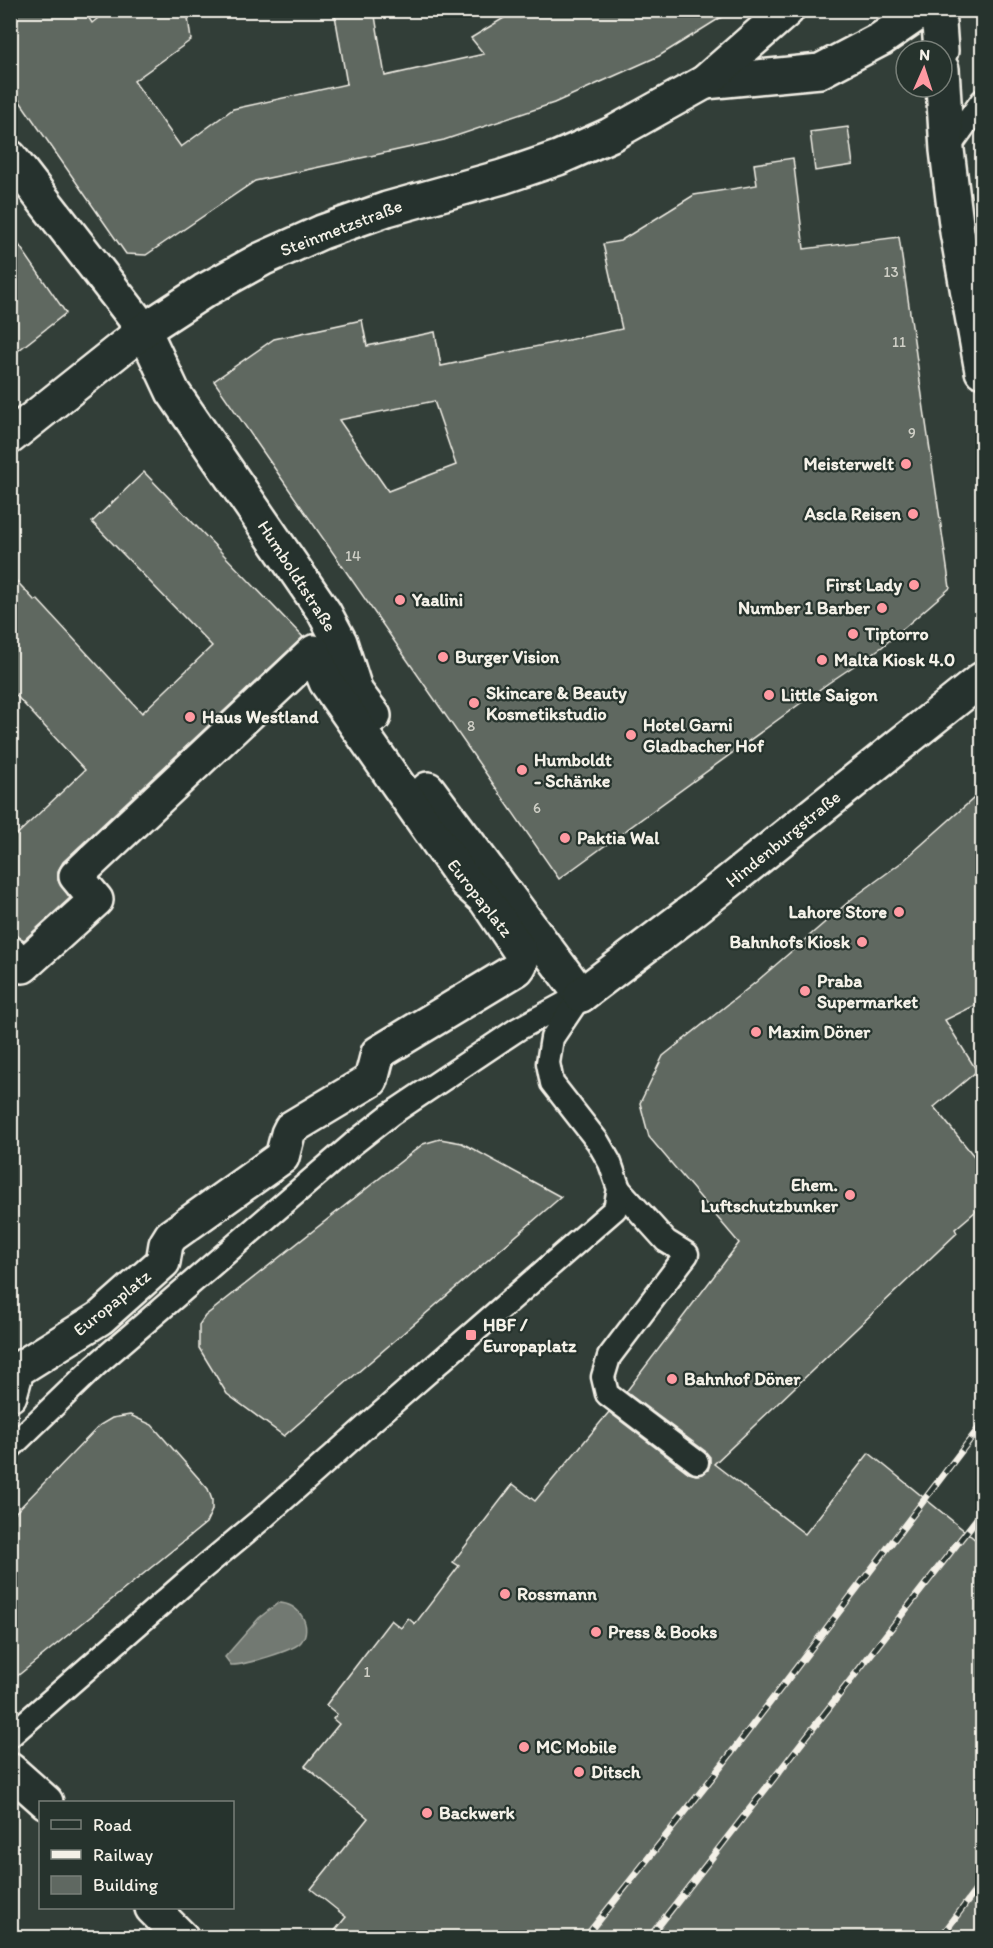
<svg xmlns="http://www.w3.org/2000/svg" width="993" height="1948" font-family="Itim,sans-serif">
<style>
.water{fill:#727972;stroke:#a6a9a1;stroke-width:1.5}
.building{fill:#5f6861;stroke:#f4f1e8;stroke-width:1.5;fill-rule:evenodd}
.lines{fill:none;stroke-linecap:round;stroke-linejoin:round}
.lane-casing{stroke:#f4f1e8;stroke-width:27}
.street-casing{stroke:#f4f1e8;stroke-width:38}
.secondary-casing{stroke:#f4f1e8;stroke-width:38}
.lane{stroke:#26332d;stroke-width:22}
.street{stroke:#26332d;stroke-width:33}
.secondary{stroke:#26332d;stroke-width:33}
.rail-casing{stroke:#f4f1e8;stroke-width:7}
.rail{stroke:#26332d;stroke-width:4.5;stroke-dasharray:14;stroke-linecap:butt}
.poi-dot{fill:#ff9aa2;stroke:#26332d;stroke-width:2}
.labels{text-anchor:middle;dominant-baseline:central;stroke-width:4.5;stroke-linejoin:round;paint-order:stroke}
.number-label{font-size:15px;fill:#cfcfc6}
.street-label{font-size:18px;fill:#f4f1e8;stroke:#26332d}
.poi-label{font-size:18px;font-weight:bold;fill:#f4f1e8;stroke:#26332d;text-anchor:start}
</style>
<rect width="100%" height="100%" fill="#323e38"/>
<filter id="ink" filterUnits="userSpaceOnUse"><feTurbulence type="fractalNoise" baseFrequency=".0167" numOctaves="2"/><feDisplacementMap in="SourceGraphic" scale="12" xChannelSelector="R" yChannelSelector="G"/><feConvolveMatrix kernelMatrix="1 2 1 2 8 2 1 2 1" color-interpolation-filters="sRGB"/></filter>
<g filter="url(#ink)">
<path class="water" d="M 278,1603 C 298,1602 314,1626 301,1642 C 295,1650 242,1666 231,1665 L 225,1657 L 259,1618 Z"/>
<g class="building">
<path d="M 10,10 L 84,10 L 92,23 L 108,10 L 187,10 L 191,40 L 134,81 L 181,147 L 233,109 L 347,84 L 334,10 L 374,10 L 385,76 L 484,54 L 471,38 L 517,10 L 733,10 L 659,56 L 554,103 L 444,140 L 255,181 L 146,255 L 126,254 L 10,87 Z"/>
<path d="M 848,127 L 853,165 L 815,171 L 810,132 Z"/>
<path d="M 793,158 L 804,249 L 899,237 L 950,588 L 882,647 L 827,684 L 559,879 L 214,381 L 274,339 L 362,320 L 367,346 L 435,332 L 441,366 L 622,329 L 603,244 L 620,241 L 694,195 L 757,185 L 754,164 ZM 434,401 L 456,465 L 388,491 L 339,420 Z"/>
<path d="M 10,232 L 66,313 L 10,357 Z"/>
<path d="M 144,472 L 303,637 L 63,862 L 58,871 L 58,880 L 70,898 L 24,940 L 15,935 L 10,935 L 10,841 L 85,770 L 10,689 L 10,574 L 35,601 L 37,599 L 142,713 L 212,646 L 92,522 Z"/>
<path d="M 982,791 L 982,1002 L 945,1020 L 977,1071 L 934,1107 L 982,1166 L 982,1206 L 955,1229 L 957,1233 L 714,1464 L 805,1534 L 869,1453 L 982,1545 L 982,1938 L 329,1938 L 346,1917 L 311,1889 L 368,1818 L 305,1766 L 339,1724 L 333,1719 L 337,1714 L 326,1705 L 391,1620 L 401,1628 L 408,1618 L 415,1624 L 459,1566 L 453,1562 L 513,1484 L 535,1501 L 609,1412 L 689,1473 L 696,1475 L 703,1474 L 708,1470 L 710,1464 L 710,1457 L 705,1451 L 626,1392 L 739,1243 L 649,1137 L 640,1103 L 663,1056 L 756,982 L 853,898 L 902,862 Z"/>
<path d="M 440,1139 L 462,1143 L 561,1197 L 284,1436 L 227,1394 L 199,1348 L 199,1325 L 205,1316 L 423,1144 Z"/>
<path d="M 130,1415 L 152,1425 L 208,1489 L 212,1500 L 212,1510 L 206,1523 L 10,1682 L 10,1518 L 100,1425 L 112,1418 Z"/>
</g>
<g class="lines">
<defs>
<g id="lane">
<path d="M 947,150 L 982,101"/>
<path d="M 619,1189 L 666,1241 L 687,1254 L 609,1357 L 603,1377 L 607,1394 L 697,1462"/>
<path d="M 10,1448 L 95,1366 L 354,1143 L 391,1114 L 518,1029 L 577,997"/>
<path d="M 10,1736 L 192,1577 L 264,1517 L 372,1421 L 615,1209 L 619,1189 L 610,1163 L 598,1142 L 552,1083 L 548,1063 L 552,1038 L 581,995"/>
</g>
<g id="street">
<path d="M 938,10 L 941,51"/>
<path d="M 942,69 L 947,150 L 957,232 L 982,371"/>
<path d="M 10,157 L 144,330 L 173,392 L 324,612 L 340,642 L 356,692 L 374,716"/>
<path d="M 428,789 L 581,995"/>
<path d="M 10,953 L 23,966 L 96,900 L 76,876 L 314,652 L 326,682 L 466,882 L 485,899 L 518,948 C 523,955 523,962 517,969 L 378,1053 L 371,1080 L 291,1128 L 288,1134 L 282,1157 L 171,1236 L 166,1244 L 163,1262 L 100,1318 L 17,1370 L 10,1395"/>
</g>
<g id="secondary">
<path d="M 705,82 L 820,71 L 881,39 L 923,10"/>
<path d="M 10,437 L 144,330 L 204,291 L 262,259 L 322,232 L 387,209 L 502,177 L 558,158 L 610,135 L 705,82 L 787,10"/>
<path d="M 581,995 L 692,911 L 982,679"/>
<path d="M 10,1770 L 46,1802"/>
<path d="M 152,1908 L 182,1938"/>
</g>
</defs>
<use href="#lane" class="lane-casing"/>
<use href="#street" class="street-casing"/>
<use href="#secondary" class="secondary-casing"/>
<use href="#lane" class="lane"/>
<use href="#street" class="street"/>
<use href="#secondary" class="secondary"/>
<defs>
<g id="rail">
<path d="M 585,1938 L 723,1764 L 982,1424"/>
<path d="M 649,1938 L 982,1512"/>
<path d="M 940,1938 L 982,1882"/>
</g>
</defs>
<use href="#rail" class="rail-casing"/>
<use href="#rail" class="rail"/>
</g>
</g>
<g class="poi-dot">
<circle cx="906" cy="464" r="6"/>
<circle cx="913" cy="514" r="6"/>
<circle cx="914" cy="585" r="6"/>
<circle cx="400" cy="600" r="6"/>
<circle cx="882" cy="608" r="6"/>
<circle cx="853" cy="634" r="6"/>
<circle cx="443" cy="657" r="6"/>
<circle cx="822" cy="660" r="6"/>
<circle cx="769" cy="695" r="6"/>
<circle cx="474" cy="703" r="6"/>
<circle cx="190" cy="717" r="6"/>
<circle cx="631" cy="735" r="6"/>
<circle cx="522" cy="770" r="6"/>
<circle cx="565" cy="838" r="6"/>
<circle cx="899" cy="912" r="6"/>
<circle cx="862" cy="942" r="6"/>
<circle cx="805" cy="991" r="6"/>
<circle cx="756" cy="1032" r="6"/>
<circle cx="850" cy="1195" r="6"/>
<rect x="465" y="1329" width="12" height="12" rx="3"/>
<circle cx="672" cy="1379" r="6"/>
<circle cx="505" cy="1594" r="6"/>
<circle cx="596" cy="1632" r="6"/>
<circle cx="524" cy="1747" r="6"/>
<circle cx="579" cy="1772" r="6"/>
<circle cx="427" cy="1813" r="6"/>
</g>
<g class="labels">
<g class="number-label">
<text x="891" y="272">13</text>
<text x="899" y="342">11</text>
<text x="912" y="433">9</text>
<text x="353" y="556">14</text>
<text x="471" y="726">8</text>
<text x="537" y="808">6</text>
<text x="367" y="1672">1</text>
</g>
<g class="street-label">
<text transform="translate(341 228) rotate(-21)">Steinmetzstraße</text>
<text transform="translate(297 576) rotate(57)">Humboldtstraße</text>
<text transform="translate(783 839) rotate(-39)">Hindenburgstraße</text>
<text transform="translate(480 898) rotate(52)">Europaplatz</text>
<text transform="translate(112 1303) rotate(-39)">Europaplatz</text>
</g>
<g class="poi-label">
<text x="894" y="464" text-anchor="end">Meisterwelt</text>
<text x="901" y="514" text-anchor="end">Ascla Reisen</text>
<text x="902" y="585" text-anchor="end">First Lady</text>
<text x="412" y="600">Yaalini</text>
<text x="870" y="608" text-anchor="end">Number 1 Barber</text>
<text x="865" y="634">Tiptorro</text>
<text x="455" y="657">Burger Vision</text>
<text x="834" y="660">Malta Kiosk 4.0</text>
<text x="486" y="693">Skincare &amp; Beauty<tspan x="486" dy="21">Kosmetikstudio</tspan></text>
<text x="781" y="695">Little Saigon</text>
<text x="202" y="717">Haus Westland</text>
<text x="643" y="725">Hotel Garni<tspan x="643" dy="21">Gladbacher Hof</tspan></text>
<text x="534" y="760">Humboldt<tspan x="534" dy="21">- Schänke</tspan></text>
<text x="577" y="838">Paktia Wal</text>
<text x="887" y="912" text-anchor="end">Lahore Store</text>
<text x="850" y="942" text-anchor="end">Bahnhofs Kiosk</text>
<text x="817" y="981">Praba<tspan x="817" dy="21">Supermarket</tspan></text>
<text x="768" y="1032">Maxim Döner</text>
<text x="838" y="1185" text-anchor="end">Ehem.<tspan x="838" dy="21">Luftschutzbunker</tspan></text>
<text x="483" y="1325">HBF /<tspan x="483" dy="21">Europaplatz</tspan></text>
<text x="684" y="1379">Bahnhof Döner</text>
<text x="517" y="1594">Rossmann</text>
<text x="608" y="1632">Press &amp; Books</text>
<text x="536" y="1747">MC Mobile</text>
<text x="591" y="1772">Ditsch</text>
<text x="439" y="1813">Backwerk</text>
</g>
</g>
<rect width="993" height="1948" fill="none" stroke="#26332d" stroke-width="36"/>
<rect x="18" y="18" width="957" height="1912" fill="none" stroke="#f4f1e8" stroke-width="2" filter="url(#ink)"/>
<rect x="39" y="1801" width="195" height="108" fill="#26332d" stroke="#787f78" stroke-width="1.5"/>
<rect x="51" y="1820" width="30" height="9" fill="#26332d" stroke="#787f78" stroke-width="1.5"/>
<text x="93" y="1831" font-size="18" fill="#f4f1e8">Road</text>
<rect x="51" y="1850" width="30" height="9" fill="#f4f1e8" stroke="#787f78" stroke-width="1.5"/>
<text x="93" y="1861" font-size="18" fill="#f4f1e8">Railway</text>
<rect x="51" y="1876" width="30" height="18" fill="#5f6861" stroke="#787f78" stroke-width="1.5"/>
<text x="93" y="1891" font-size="18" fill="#f4f1e8">Building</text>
<g transform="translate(924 69) rotate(3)"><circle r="28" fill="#26332d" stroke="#787f78" stroke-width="1.5"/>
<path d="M0-4.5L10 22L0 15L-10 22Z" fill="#ff9aa2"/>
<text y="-9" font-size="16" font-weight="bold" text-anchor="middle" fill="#f4f1e8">N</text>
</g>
</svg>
